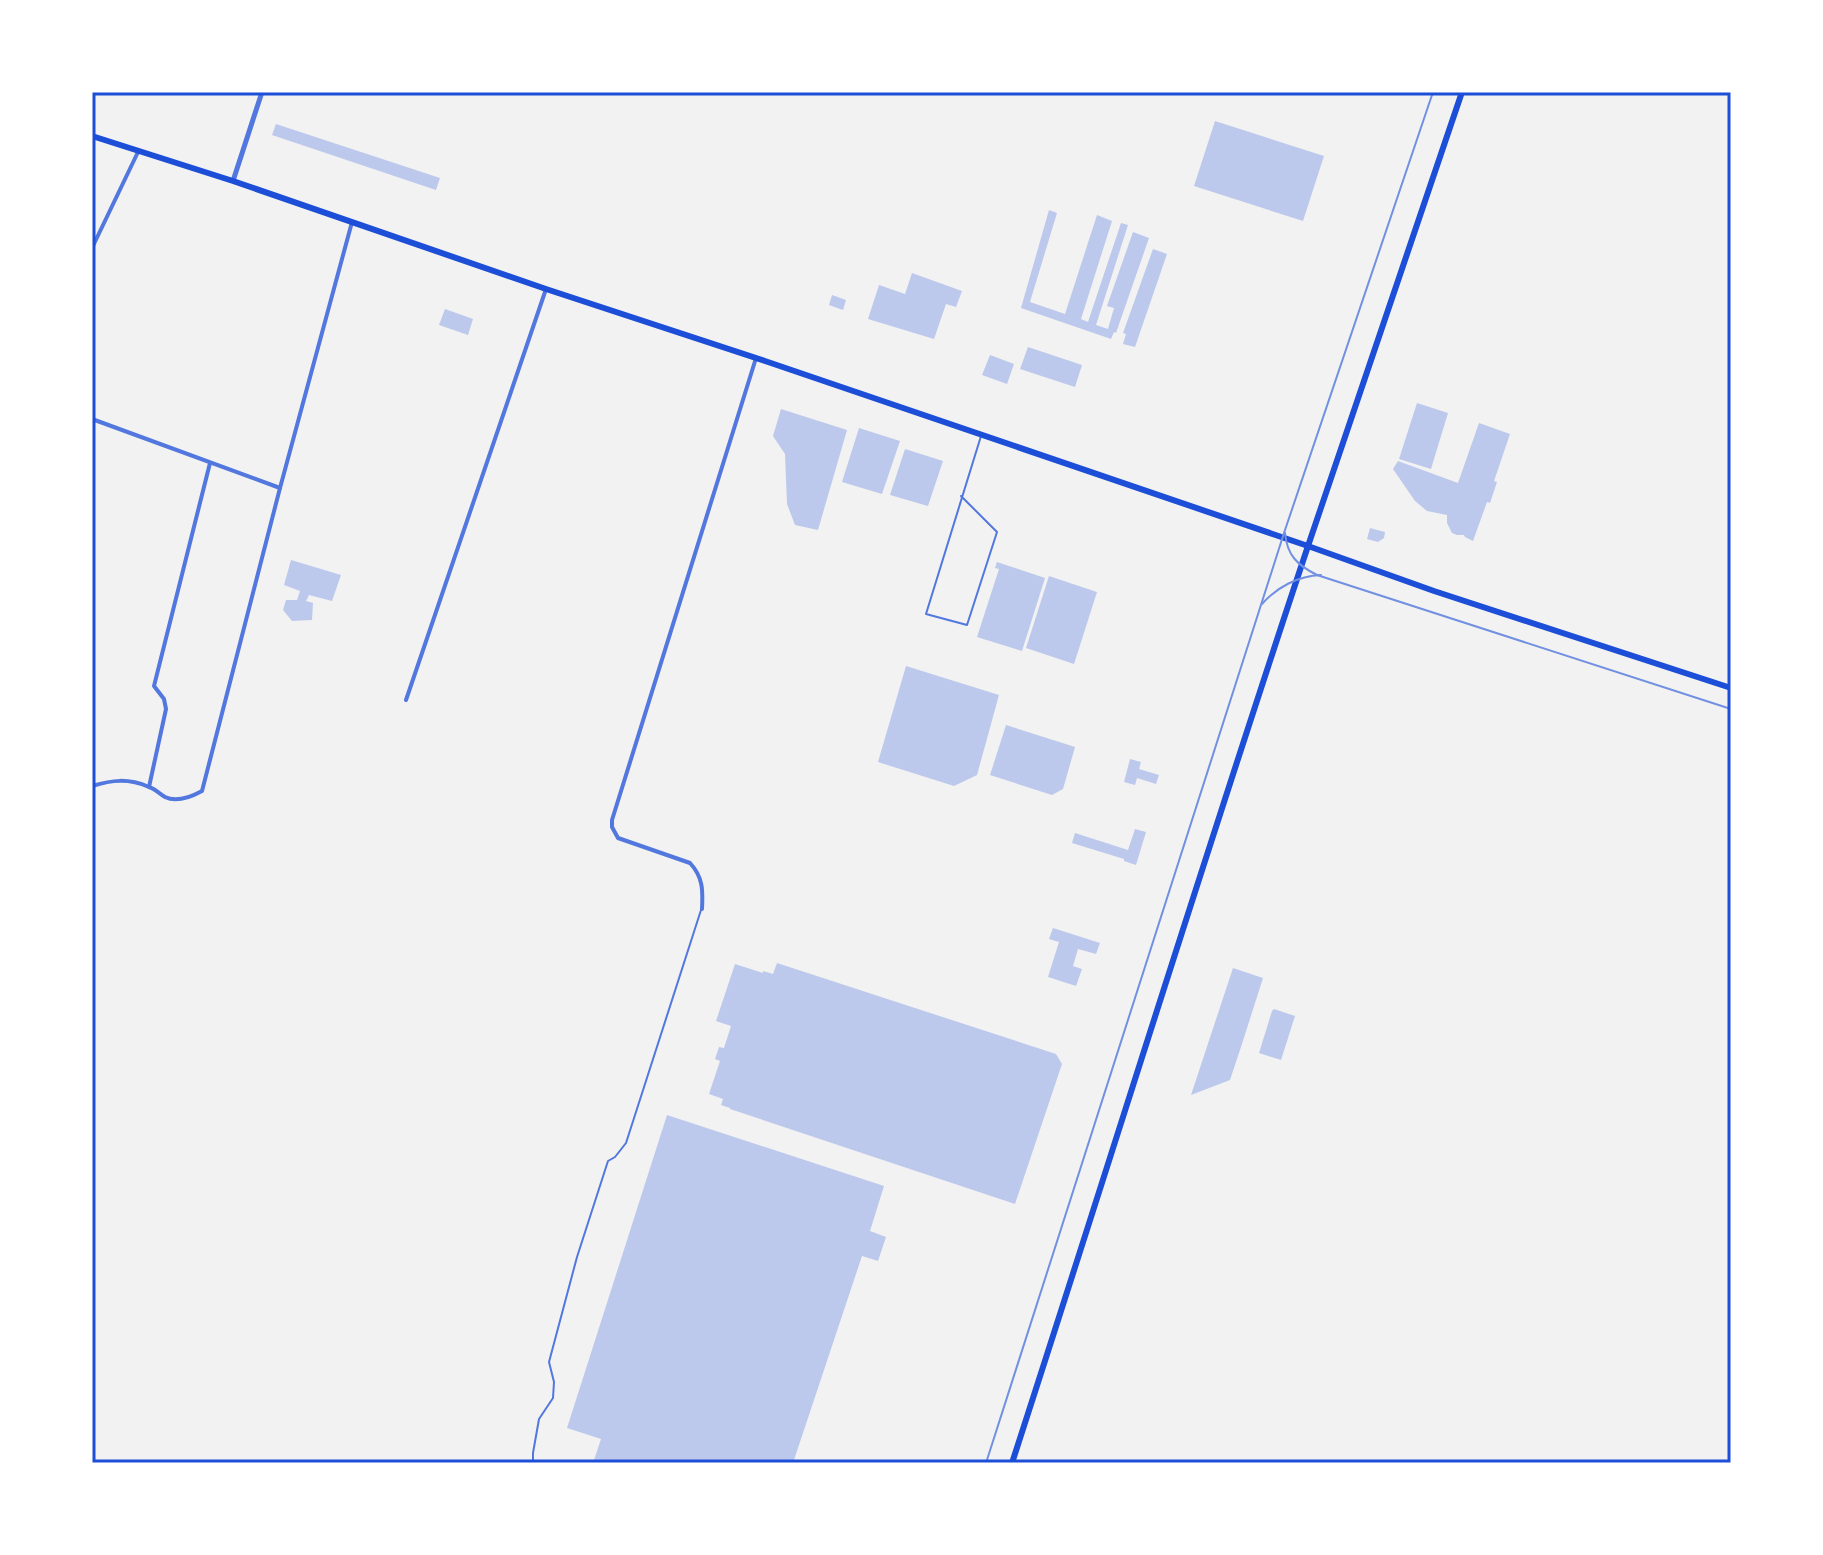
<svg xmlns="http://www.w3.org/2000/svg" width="1823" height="1555" font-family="Raleway,sans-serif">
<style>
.building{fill:#bdc9ec}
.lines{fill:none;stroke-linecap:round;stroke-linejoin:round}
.service{stroke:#5277de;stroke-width:2}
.minor{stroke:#5277de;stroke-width:4}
.tertiary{stroke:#5277de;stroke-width:5}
.secondary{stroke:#1d4ed8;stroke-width:6}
.primary{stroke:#1d4ed8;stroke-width:6}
.tram{stroke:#7290e2;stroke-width:2}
.neatline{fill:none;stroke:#1d4ed8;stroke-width:3}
</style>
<rect width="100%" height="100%" fill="#f2f2f2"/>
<g class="building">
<path d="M 1215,121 L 1324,156 L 1303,221 L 1194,186 Z"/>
<path d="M 276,124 L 440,178 L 436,190 L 272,135 Z"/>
<path d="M 1049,210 L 1057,213 L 1030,302 L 1065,314 L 1097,215 L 1112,221 L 1081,319 L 1088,322 L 1121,223 L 1128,225 L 1096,325 L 1108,329 L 1114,308 L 1107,306 L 1133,232 L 1149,238 L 1116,333 L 1114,332 L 1111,339 L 1021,308 Z"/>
<path d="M 1153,249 L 1167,254 L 1135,347 L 1123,344 L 1126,334 L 1123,333 Z"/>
<path d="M 912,273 L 962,291 L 956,307 L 946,304 L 934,339 L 868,319 L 879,285 L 905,294 Z"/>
<path d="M 832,295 L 846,300 L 843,310 L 829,305 Z"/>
<path d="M 445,309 L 473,319 L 468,335 L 439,325 Z"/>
<path d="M 1028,347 L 1082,365 L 1075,387 L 1020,369 Z"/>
<path d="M 990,355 L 1014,364 L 1007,384 L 982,375 Z"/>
<path d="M 1417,403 L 1448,413 L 1431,469 L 1399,459 Z"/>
<path d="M 781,409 L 847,430 L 818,530 L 795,525 L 787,504 L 785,454 L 773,436 Z"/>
<path d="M 1479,423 L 1510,434 L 1494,481 L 1497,482 L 1490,503 L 1487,502 L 1473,541 L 1465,537 L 1464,535 L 1457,535 L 1452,533 L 1447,523 L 1447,515 L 1427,511 L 1415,501 L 1393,469 L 1398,461 L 1458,483 Z"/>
<path d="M 859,428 L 900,441 L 882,494 L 842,482 Z"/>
<path d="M 905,449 L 943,461 L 928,506 L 890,495 Z"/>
<path d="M 1370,528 L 1385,532 L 1384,538 L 1378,542 L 1367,539 Z"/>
<path d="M 291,560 L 341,575 L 332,601 L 309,595 L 306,601 L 313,603 L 312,620 L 292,621 L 283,610 L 286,600 L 297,600 L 300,591 L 284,585 Z"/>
<path d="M 997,562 L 1045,578 L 1022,651 L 977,637 L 999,569 L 995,568 Z"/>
<path d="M 1049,576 L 1097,592 L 1074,664 L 1026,648 Z"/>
<path d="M 906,666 L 999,695 L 977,775 L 954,786 L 878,762 Z"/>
<path d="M 1006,725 L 1075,747 L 1063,789 L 1052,795 L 990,775 Z"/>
<path d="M 1130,759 L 1141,762 L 1139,769 L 1159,775 L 1156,784 L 1137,778 L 1135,785 L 1124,782 Z"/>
<path d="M 1135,829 L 1146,832 L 1136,865 L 1124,861 L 1124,859 L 1072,843 L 1075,833 L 1128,850 Z"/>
<path d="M 1053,928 L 1100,943 L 1096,954 L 1078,949 L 1073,966 L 1082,969 L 1076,986 L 1048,977 L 1059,942 L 1049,939 Z"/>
<path d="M 777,963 L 1056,1054 L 1062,1064 L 1015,1204 L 730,1109 L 730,1108 L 721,1105 L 723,1099 L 709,1094 L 720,1061 L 715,1059 L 719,1047 L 724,1048 L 731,1026 L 716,1021 L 735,964 L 763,973 L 763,971 L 773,974 Z"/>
<path d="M 1233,968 L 1263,978 L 1241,1047 L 1230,1080 L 1191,1095 Z"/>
<path d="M 1274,1009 L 1295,1016 L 1281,1060 L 1259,1053 L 1272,1011 Z"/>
<path d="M 667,1115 L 884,1186 L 870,1231 L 886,1237 L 878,1261 L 862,1256 L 793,1463 L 593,1463 L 601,1439 L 567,1428 Z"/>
</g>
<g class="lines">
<g class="service">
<path d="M 961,496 L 997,532 L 967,625 L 926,614 L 981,436"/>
<path d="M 533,1463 L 533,1453 L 539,1419 L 553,1398 L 554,1382 L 549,1362 L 577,1257 L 608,1161 L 615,1157 L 626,1143 L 701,910"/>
</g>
<g class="minor">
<path d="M 92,248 L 138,152"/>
<path d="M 92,419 L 280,488"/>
<path d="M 406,700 L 546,289"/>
<path d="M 92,786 C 112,780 128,778 149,787 C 155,789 160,794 165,797 C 177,803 191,797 202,791 L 280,488 L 352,222"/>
<path d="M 149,787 L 166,709 L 164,699 L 154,686 L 210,463"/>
<path d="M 702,909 C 703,890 703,877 690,863 L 618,838 L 612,827 L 612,820 L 756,358"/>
</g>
<path class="tertiary" d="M 233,181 L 262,92"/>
<path class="secondary" d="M 1308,546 L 1462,92"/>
<g class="primary">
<path d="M 92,136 L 233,181 L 546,289 L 765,361 L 1308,546 L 1434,591 L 1731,688"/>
<path d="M 1012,1463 C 1111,1158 1206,851 1308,546"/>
</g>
<g class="tram">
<path d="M 1285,533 C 1287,555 1297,565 1317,575 L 1731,709"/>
<path d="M 1262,604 C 1277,587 1298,576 1321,575"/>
<path d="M 986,1463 L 1284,533 L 1433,92"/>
</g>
</g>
<rect width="1823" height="1555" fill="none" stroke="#ffffff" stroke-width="188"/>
<rect x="94" y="94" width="1635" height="1367" class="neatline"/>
</svg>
